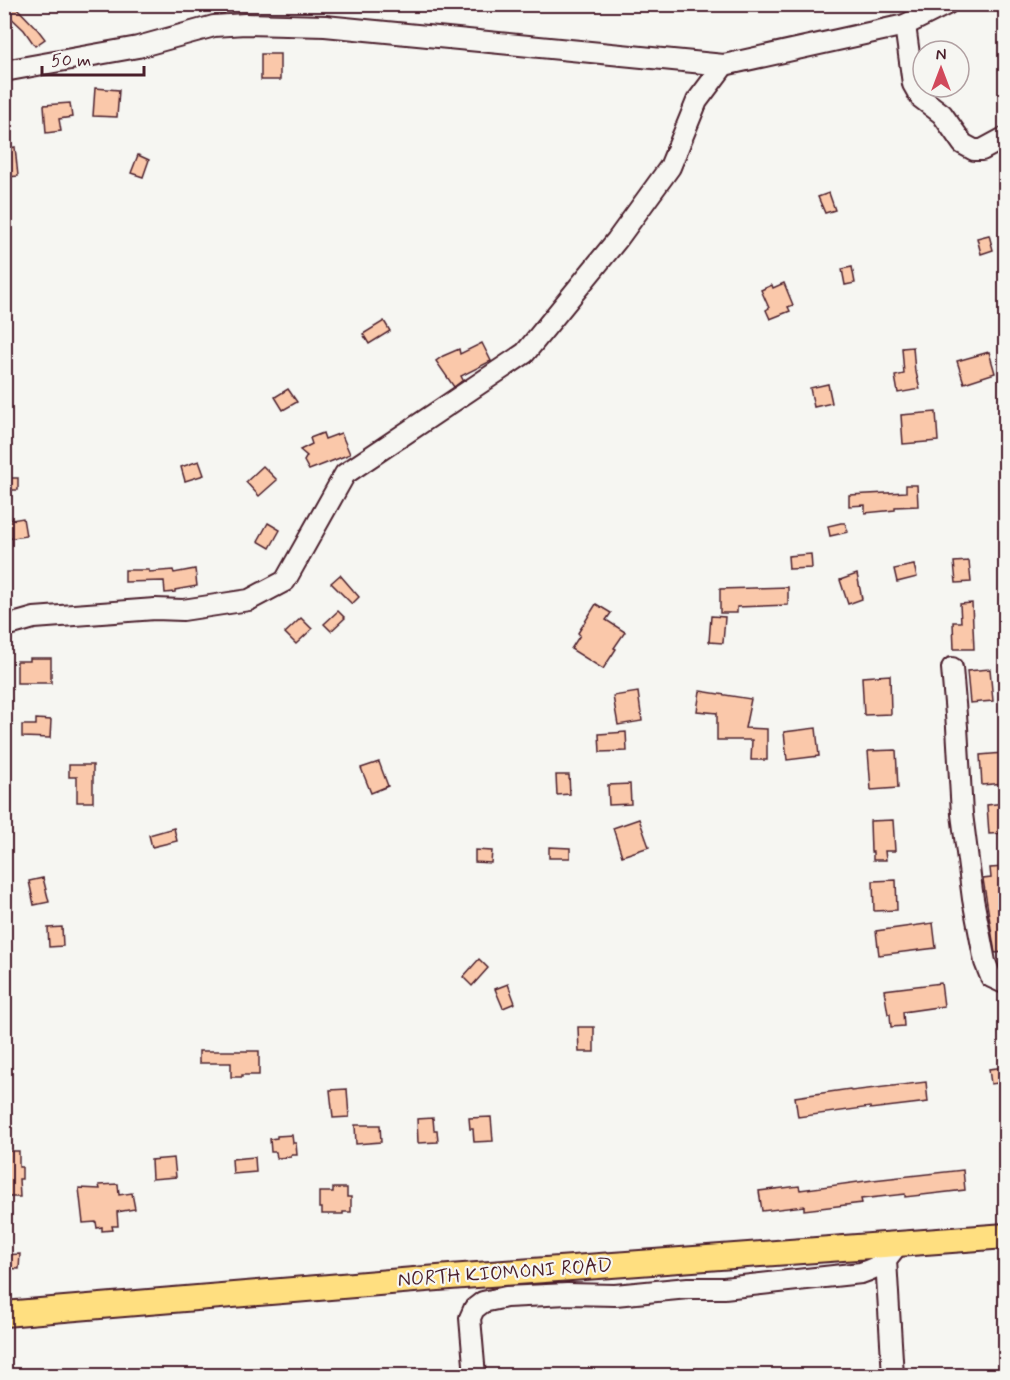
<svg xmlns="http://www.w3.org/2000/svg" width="1010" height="1380" font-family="Mynerve,sans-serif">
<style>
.building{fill:#fac8aa;stroke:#4a1f2b;stroke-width:1.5}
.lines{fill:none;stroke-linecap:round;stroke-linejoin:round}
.minor-casing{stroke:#4a1f2b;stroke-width:24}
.major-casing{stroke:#4a1f2b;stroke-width:28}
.minor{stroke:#f6f6f2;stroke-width:20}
.major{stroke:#ffdf80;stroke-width:24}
.labels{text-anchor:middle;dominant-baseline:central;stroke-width:4.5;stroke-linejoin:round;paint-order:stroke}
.street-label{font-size:20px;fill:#4a1f2b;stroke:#f6f6f2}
</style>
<rect width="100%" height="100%" fill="#f6f6f2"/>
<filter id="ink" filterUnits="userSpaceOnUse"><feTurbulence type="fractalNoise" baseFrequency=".0167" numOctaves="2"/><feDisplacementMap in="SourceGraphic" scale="12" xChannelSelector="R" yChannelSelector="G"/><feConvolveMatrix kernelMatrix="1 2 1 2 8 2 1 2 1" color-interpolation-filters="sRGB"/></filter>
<g filter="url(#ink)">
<g class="building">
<path d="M 4,4 L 13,4 L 38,30 L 45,39 L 35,46 L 24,30 L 4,11 Z"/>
<rect x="261" y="54" width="19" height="26"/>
<path d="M 95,88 L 119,90 L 117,117 L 93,116 Z"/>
<path d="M 70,103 L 72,117 L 59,119 L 61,131 L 46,133 L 44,105 Z"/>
<path d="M 15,147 L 18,176 L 8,177 L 5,149 Z"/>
<path d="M 138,155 L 149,160 L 143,177 L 131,173 Z"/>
<path d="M 829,193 L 835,210 L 825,213 L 818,197 Z"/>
<path d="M 989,235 L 993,250 L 981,254 L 977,238 Z"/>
<path d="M 852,267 L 855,283 L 845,285 L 842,269 Z"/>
<path d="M 784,283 L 793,305 L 788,307 L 790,311 L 770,319 L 766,310 L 769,308 L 761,290 L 772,285 L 773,288 Z"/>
<path d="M 384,321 L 390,331 L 369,344 L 363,334 Z"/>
<path d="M 482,343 L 491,361 L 461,376 L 463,380 L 454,387 L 436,361 L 443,356 L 459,349 L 460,354 Z"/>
<path d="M 913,347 L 915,372 L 916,372 L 920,389 L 898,393 L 895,376 L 904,374 L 902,348 Z"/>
<path d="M 989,352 L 995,373 L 964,383 L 957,361 Z"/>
<path d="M 828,384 L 832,403 L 814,407 L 810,388 Z"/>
<path d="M 288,389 L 297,402 L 283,410 L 275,397 Z"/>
<path d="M 936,412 L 938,441 L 903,444 L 901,415 Z"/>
<path d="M 323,433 L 325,439 L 341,433 L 350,454 L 309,470 L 304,461 L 307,456 L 300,450 L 312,444 L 310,438 Z"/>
<path d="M 199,461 L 204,475 L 185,481 L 181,467 Z"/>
<path d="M 263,466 L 277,480 L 259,496 L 246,482 Z"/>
<rect x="4" y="478" width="14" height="12"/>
<path d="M 906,485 L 917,485 L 918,506 L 895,507 L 895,510 L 865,513 L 865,505 L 849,506 L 849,495 L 906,492 Z"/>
<path d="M 23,518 L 26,536 L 7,539 L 5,521 Z"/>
<path d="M 268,523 L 280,530 L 270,548 L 258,541 Z"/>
<path d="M 841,523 L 845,523 L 848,532 L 830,536 L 828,526 Z"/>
<path d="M 811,554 L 812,568 L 789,569 L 788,556 Z"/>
<path d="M 969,561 L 971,582 L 956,583 L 954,562 Z"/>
<path d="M 914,565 L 917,577 L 897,582 L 894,569 Z"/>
<path d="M 195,569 L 197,586 L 175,590 L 175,592 L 165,593 L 164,581 L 125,582 L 125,570 L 149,570 L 149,572 L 173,570 L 174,573 Z"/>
<path d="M 857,574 L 862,599 L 848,604 L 840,580 Z"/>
<path d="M 340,575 L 359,597 L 352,604 L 331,583 Z"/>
<path d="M 788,587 L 788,605 L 737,607 L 737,613 L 720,613 L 720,589 Z"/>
<path d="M 972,603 L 974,649 L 954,649 L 953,622 L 961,622 L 960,604 Z"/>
<path d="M 596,604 L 611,613 L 606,620 L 625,632 L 614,648 L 616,649 L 603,669 L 571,649 L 580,635 L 578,633 Z"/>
<path d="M 338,611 L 345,618 L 331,631 L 324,624 Z"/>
<path d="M 711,616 L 725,617 L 723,643 L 709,642 Z"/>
<path d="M 301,618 L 312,629 L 296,644 L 285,633 Z"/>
<path d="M 30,658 L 51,658 L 51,683 L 17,683 L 17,661 L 30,661 Z"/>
<path d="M 990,669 L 993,701 L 970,703 L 967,671 Z"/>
<path d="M 890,675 L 891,714 L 864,715 L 862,677 Z"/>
<path d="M 700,691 L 751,699 L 745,728 L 767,729 L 767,760 L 751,760 L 752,740 L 717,740 L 717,713 L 697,711 Z"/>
<path d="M 638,692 L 642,721 L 618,725 L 613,696 Z"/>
<path d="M 36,719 L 51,720 L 50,738 L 22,737 L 22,725 L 36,725 Z"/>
<path d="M 816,728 L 819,756 L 787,760 L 784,732 Z"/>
<path d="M 626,732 L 627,751 L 600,752 L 599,734 Z"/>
<path d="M 896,750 L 898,788 L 871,790 L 868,751 Z"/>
<path d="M 1003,753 L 1005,783 L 982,785 L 980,755 Z"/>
<path d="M 379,762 L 388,786 L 371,793 L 361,768 Z"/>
<path d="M 69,765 L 93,765 L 93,802 L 77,802 L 77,777 L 69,777 Z"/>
<path d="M 556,775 L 569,775 L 570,794 L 557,795 Z"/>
<path d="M 630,784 L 631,804 L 609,805 L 608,785 Z"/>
<path d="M 1005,803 L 1005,833 L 989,834 L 987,805 Z"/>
<path d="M 639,819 L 649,847 L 622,856 L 613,828 Z"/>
<path d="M 893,820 L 895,851 L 885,851 L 886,860 L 873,860 L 873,852 L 871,852 L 870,821 Z"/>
<path d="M 174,828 L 177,841 L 152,847 L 149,835 Z"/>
<path d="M 549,847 L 570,848 L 570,858 L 549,858 Z"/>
<path d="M 475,850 L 492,851 L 491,863 L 475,862 Z"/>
<path d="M 1005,867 L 1005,880 L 1000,881 L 1005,937 L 1005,952 L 995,953 L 983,879 L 991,878 L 990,868 Z"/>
<path d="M 43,878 L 49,902 L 34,905 L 29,881 Z"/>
<path d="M 896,880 L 897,910 L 874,911 L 873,881 Z"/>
<path d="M 933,923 L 936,948 L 879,955 L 876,931 Z"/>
<path d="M 62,927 L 63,946 L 49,947 L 48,928 Z"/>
<path d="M 479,959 L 488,968 L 472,986 L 463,977 Z"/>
<path d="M 941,983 L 944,1006 L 903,1012 L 904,1026 L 891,1027 L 890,1014 L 888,1014 L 884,990 Z"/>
<path d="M 508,984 L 515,1003 L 503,1008 L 495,989 Z"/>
<path d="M 578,1027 L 594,1027 L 594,1052 L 579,1052 Z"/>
<path d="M 199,1051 L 259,1051 L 259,1075 L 242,1075 L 242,1077 L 231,1077 L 231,1063 L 199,1063 Z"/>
<path d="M 1005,1067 L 1005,1082 L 991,1084 L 989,1069 Z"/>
<path d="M 926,1082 L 928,1102 L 870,1109 L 870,1107 L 798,1117 L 795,1097 L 850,1089 L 851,1091 Z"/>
<path d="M 347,1089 L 349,1117 L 333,1118 L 330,1090 Z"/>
<path d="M 491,1117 L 493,1141 L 474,1142 L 473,1129 L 470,1129 L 469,1118 Z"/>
<path d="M 433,1118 L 434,1130 L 437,1130 L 438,1142 L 418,1143 L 417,1119 Z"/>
<path d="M 355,1125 L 380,1125 L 381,1142 L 356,1144 Z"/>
<path d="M 292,1135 L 293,1143 L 296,1143 L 297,1155 L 291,1155 L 291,1157 L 277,1158 L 276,1152 L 271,1152 L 270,1139 L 277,1138 L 277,1136 Z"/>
<path d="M 6,1151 L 19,1151 L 19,1167 L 22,1167 L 22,1179 L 19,1179 L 20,1197 L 4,1197 L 4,1167 L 6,1167 Z"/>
<path d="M 255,1157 L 256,1172 L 233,1174 L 232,1159 Z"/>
<path d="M 174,1158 L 176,1177 L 152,1179 L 151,1160 Z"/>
<path d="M 963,1170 L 965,1190 L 905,1197 L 905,1194 L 861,1199 L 862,1203 L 804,1210 L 804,1206 L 762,1211 L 759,1191 L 799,1186 L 800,1190 L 873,1180 Z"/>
<path d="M 118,1184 L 119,1195 L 132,1193 L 135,1209 L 117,1212 L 118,1226 L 112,1226 L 113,1230 L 102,1231 L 102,1227 L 97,1228 L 96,1222 L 83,1223 L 79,1188 L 100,1189 L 99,1185 Z"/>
<path d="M 333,1188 L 347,1188 L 347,1197 L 351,1197 L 351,1212 L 343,1212 L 343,1214 L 322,1214 L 322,1208 L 319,1208 L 319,1192 L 333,1192 Z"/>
<path d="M 20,1254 L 19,1269 L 4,1268 L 4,1255 Z"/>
</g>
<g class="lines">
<defs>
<g id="minor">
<path d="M 905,25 L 913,84 L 921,98 L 942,114 L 963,144 L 974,150 L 982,150 L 1006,137"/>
<path d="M 4,71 L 138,47 L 214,26 L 245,24 L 325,26 L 724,65 L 905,25 L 947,4"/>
<path d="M 4,625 L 13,624 L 34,618 L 155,609 L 183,610 L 249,600 L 285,581 L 345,474 L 525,353 L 617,240 L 670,167 L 697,101 L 724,65"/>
<path d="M 952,668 L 957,727 L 962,814 L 973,899 L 985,962 L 991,977 L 1006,984"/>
<path d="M 886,1260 L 893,1376"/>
<path d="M 475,1376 L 470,1318 L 474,1309 L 483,1302 L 506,1297 L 567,1294 L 615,1295 L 688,1288 L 724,1288 L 861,1273 C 882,1266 885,1262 898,1244"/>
</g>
<path id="major" d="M 4,1314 L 450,1277 L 1006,1236"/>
</defs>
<use href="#minor" class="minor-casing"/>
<use href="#major" class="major-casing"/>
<use href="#minor" class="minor"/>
<use href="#major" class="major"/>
</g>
</g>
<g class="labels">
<g class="street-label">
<text transform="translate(505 1273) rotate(-4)">NORTH KIOMONI ROAD</text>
</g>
</g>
<rect width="1010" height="1380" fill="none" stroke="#f6f6f2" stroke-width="24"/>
<rect x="12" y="12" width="986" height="1356" fill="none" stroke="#4a1f2b" stroke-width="2" filter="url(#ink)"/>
<g transform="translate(941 69)"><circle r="28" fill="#f6f6f2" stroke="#b1a0a2" stroke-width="1.5"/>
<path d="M0-4.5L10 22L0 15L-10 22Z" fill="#d1495b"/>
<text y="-9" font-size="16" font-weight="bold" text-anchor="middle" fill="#4a1f2b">N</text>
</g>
<path d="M42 66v9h102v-9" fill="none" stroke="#4a1f2b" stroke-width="3"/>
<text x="51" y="66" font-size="18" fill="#4a1f2b" stroke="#f6f6f2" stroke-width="4.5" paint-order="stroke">50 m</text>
</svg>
